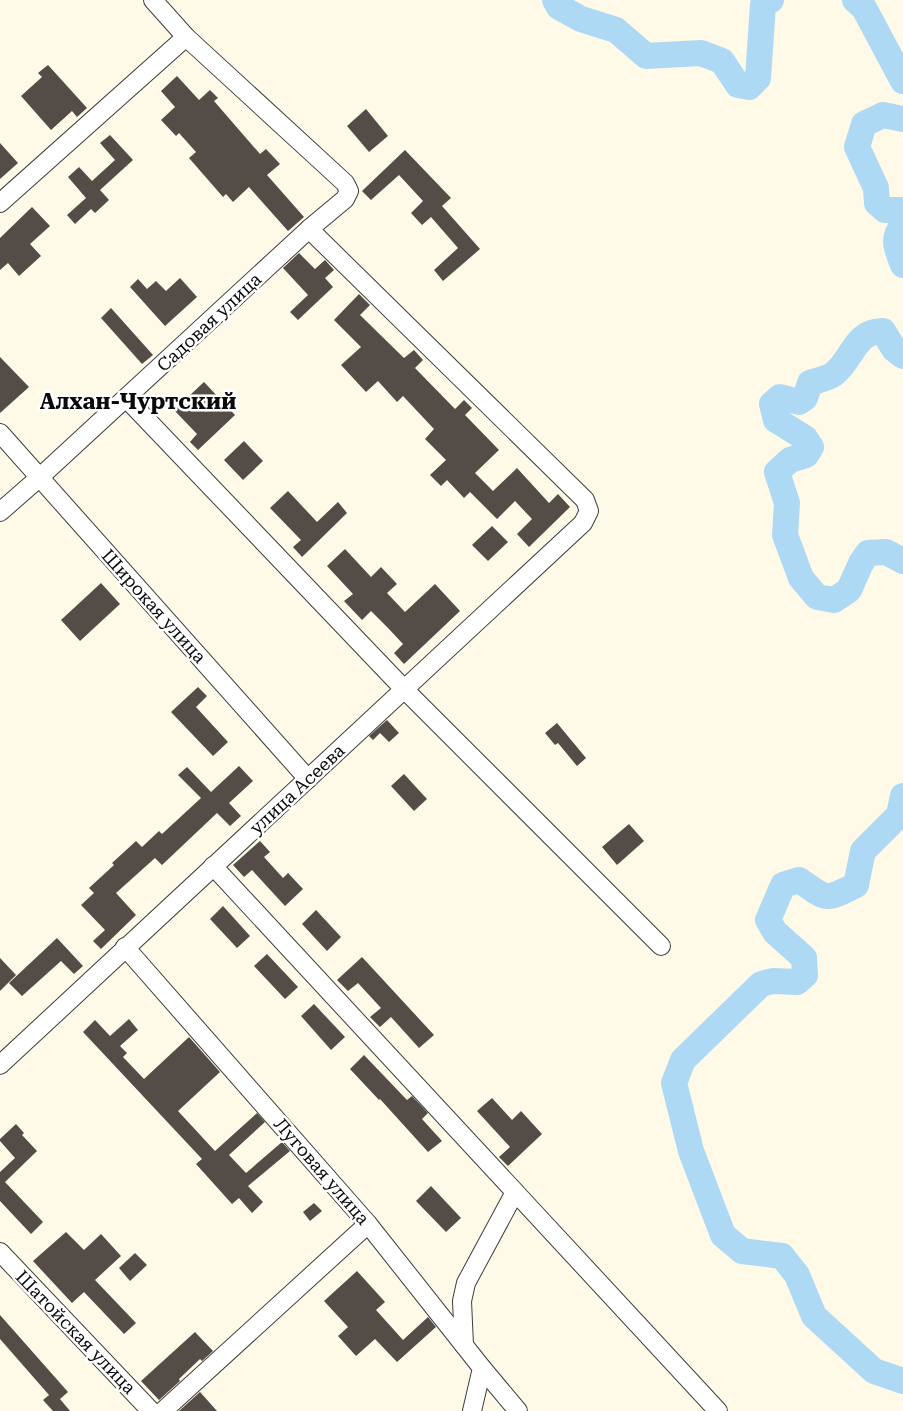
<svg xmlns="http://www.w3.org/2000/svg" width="903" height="1411" font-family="'Roboto Serif',serif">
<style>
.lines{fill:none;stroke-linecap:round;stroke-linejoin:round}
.river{stroke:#aed9f4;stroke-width:26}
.building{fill:#534c47}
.minor-casing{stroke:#3d3d3d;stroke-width:20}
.minor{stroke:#fff;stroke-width:18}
.labels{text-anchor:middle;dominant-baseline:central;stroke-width:5;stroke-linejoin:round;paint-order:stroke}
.street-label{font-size:18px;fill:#0a0a0a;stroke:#fff}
.district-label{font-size:22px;font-weight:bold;fill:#0a0a0a;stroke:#fff}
</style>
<rect width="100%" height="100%" fill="#fffae8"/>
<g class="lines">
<g class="river">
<path d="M 555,0 L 559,7 L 581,19 L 616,30 L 646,56 L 701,53 L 722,61 L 738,85 L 749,87 L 758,78 L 763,5 L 771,0"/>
<path d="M 855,0 L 864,8 L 903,81"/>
<path d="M 903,119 L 883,115 L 864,124 L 857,147 L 876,188 L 877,203 L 885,210 L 900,210 L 903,215"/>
<path d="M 903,225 C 891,239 897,249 903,265"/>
<path d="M 903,356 L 894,349 L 883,331 C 855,331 853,358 835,373 C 830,378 818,380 810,383 L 805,398 L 799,402 L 780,397 L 772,404 L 776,420 L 805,438 L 811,447 L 806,455 L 790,460 L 777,472 L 787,503 L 785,535 L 801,578 L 817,597 L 834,600 L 849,590 L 861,563 L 868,553 L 886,552 L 903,561"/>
<path d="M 903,796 L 899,815 L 863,851 L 856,885 C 824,901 828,900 799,880 L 783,885 L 768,920 L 775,932 L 804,958 L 805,975 L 797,982 L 773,981 L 761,984 L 683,1060 L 674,1083 L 691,1151 L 723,1235 L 742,1251 L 782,1256 L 797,1275 L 814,1316 L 874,1371 L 903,1381"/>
</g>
</g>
<g class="building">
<path d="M 48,65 L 87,108 L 77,117 L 72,111 L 51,130 L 21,96 L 42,77 L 38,73 Z"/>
<path d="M 177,76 L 199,100 L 210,90 L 218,98 L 214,101 L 260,154 L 266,149 L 280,164 L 267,175 L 304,217 L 288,231 L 249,187 L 233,202 L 226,194 L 223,197 L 189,158 L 196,152 L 179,133 L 176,136 L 161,120 L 175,107 L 161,91 Z"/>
<path d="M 366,109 L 388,136 L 369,152 L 347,126 Z"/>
<path d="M 110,135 L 133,160 L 100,190 L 109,200 L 95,213 L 91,209 L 75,224 L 67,215 L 86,198 L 68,177 L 79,167 L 92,181 L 115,160 L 100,143 Z"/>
<path d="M 0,143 L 18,163 L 0,179 Z"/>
<path d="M 405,150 L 451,198 L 442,206 L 480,249 L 443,281 L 434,270 L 458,248 L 431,217 L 422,225 L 411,213 L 423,201 L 399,175 L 371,200 L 362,191 Z"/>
<path d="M 32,207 L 50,226 L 30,244 L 41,256 L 19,276 L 8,263 L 0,270 L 0,238 Z"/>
<path d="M 299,253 L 315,269 L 325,260 L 334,270 L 325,278 L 333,287 L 298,320 L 290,312 L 308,295 L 283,268 Z"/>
<path d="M 180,278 L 197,297 L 165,326 L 130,287 L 138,279 L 147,289 L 156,281 L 166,291 Z"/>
<path d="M 359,294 L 370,305 L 360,315 L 404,358 L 414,350 L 423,360 L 415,368 L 455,409 L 464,400 L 472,408 L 465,415 L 499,450 L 475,473 L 493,491 L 517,468 L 549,503 L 558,494 L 570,507 L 529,547 L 517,534 L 532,519 L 515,501 L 497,519 L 470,492 L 464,498 L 447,480 L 441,486 L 430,475 L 446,460 L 425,439 L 434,429 L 403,396 L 397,402 L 378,381 L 366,392 L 341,365 L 361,347 L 334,320 Z"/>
<path d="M 111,308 L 153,355 L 142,364 L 101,318 Z"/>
<path d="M 0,357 L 29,387 L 0,413 Z"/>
<path d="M 204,382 L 235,415 L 198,450 L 190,442 L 197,434 L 174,410 Z"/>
<path d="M 244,441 L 263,461 L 243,480 L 224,460 Z"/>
<path d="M 288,491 L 317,522 L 338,502 L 347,513 L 302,557 L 293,547 L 301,540 L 270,508 Z"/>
<path d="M 492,526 L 508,542 L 488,561 L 472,545 Z"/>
<path d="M 345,549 L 371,577 L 381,567 L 397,584 L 387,593 L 405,612 L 435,584 L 460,611 L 404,664 L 394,653 L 403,644 L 388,628 L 371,611 L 362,620 L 344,601 L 353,594 L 327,566 Z"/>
<path d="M 101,583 L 120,604 L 80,641 L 61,620 Z"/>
<path d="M 198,687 L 207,696 L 196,707 L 228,742 L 213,756 L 171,712 Z"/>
<path d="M 387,720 L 399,733 L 389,742 L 380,733 L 373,740 L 369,736 Z"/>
<path d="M 557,723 L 586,758 L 577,766 L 558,743 L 555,745 L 545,733 Z"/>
<path d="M 239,766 L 253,781 L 229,803 L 241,816 L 230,826 L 217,813 L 162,865 L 155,858 L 116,893 L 136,915 L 101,949 L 93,941 L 105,930 L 81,905 L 94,893 L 89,888 L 114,865 L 112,863 L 136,841 L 142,847 L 159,831 L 162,834 L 201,798 L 178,775 L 187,767 L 211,792 Z"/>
<path d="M 404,774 L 427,799 L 414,811 L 391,786 Z"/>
<path d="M 629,824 L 644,841 L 617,865 L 602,847 Z"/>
<path d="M 260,841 L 270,852 L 264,857 L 283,878 L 288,873 L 303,889 L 285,906 L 252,870 L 244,877 L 233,865 Z"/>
<path d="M 223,906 L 250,936 L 237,948 L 210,919 Z"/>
<path d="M 316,910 L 341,937 L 327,951 L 302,924 Z"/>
<path d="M 57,938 L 83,966 L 74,974 L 61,961 L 22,996 L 9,983 Z"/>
<path d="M 267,954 L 298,987 L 285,999 L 254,966 Z"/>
<path d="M 362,957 L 434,1035 L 419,1048 L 391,1017 L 380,1027 L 370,1017 L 381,1008 L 358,983 L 348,991 L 337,980 Z"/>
<path d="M 0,958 L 16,975 L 0,991 Z"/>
<path d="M 314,1004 L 345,1037 L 331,1050 L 301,1016 Z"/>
<path d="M 129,1019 L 138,1030 L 120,1046 L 127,1053 L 123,1057 L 144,1079 L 189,1037 L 220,1072 L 178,1111 L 215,1151 L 257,1113 L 265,1122 L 229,1155 L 246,1173 L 282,1142 L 290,1151 L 248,1186 L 263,1202 L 252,1213 L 239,1198 L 232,1204 L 196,1164 L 202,1159 L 83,1032 L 95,1020 L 110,1036 Z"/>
<path d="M 364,1055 L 407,1100 L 412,1096 L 428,1113 L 422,1119 L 442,1141 L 428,1152 L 380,1099 L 379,1100 L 350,1069 Z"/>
<path d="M 492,1098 L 512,1120 L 521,1111 L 542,1134 L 508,1166 L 499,1157 L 510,1147 L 477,1111 Z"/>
<path d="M 16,1124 L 24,1133 L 22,1135 L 37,1151 L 5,1182 L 43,1222 L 31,1234 L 0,1201 L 0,1172 L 15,1158 L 0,1141 L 0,1139 Z"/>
<path d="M 431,1186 L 461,1218 L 446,1232 L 416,1201 Z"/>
<path d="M 314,1203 L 322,1211 L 310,1221 L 303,1212 Z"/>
<path d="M 66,1232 L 84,1250 L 101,1234 L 121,1256 L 95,1280 L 136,1323 L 124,1334 L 84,1292 L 72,1303 L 33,1261 Z"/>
<path d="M 135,1253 L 147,1265 L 130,1281 L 119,1268 Z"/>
<path d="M 357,1271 L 385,1302 L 376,1310 L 403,1340 L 428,1317 L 436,1327 L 397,1362 L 375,1339 L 356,1356 L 338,1336 L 348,1327 L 324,1301 Z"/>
<path d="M 0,1315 L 68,1392 L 60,1399 L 70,1411 L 53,1411 L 43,1400 L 49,1395 L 0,1339 Z"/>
<path d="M 195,1332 L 213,1351 L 202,1361 L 200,1359 L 179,1379 L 180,1381 L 159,1400 L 141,1381 Z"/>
<path d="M 200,1392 L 217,1411 L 179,1411 Z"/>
</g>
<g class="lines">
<defs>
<g id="minor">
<path d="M 0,203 L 186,37"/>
<path d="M 126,398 L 404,689 L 661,946"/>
<path d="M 0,433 L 308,779"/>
<path d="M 0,512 L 40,477 L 309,229 L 345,199 L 349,191 L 345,183 L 186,37 L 153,0"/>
<path d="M 213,866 L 718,1411"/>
<path d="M 125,947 L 368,1224 L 482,1368 L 472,1411"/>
<path d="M 0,1065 L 583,523 L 589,511 L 585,500 L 309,229"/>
<path d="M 0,1252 L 151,1411"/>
<path d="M 464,1345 L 462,1301 L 466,1283 L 515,1192"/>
<path d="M 482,1368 L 518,1411"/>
<path d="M 163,1411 L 368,1224"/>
</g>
</defs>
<use href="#minor" class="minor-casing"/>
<use href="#minor" class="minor"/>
</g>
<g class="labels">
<g class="street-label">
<text transform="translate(209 322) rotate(-43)">Садовая улица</text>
<text transform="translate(154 606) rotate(48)">Широкая улица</text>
<text transform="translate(297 789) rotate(-43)">улица Асеева</text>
<text transform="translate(322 1171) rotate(49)">Луговая улица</text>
<text transform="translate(76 1332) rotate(46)">Шатойская улица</text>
</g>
<g class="district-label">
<text x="138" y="401">Алхан-Чуртский</text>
</g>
</g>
</svg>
